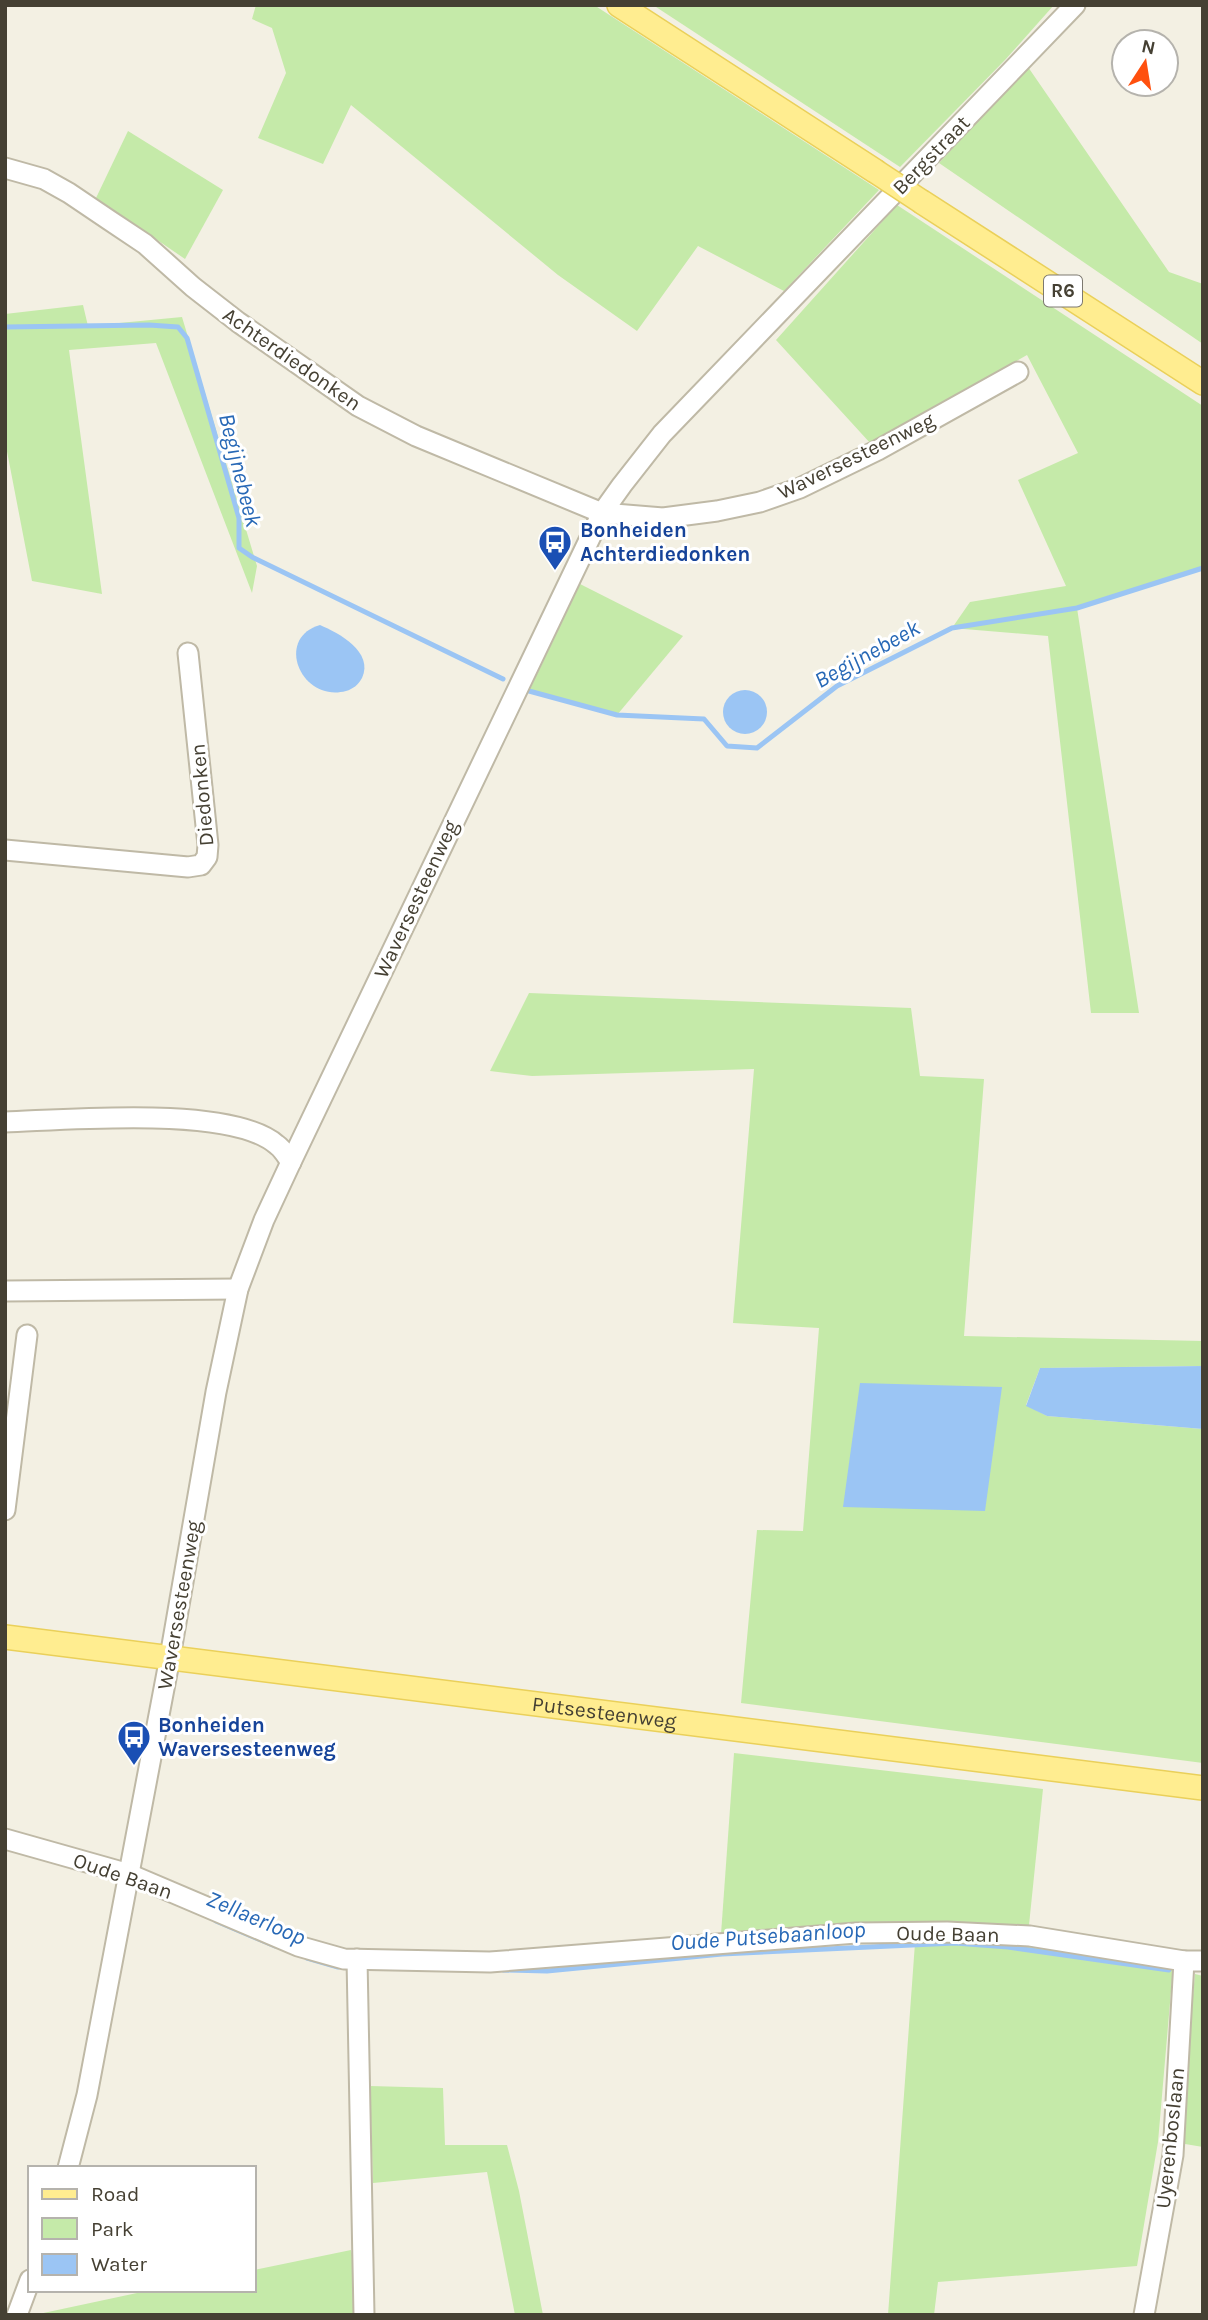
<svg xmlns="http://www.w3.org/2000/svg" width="1208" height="2320" font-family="Karla,sans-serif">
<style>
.green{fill:#c5eaa9}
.water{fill:#9bc5f4}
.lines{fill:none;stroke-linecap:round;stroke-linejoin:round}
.stream{stroke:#9bc5f4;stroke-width:5}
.minor-casing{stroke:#bfb9a6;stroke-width:23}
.major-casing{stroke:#ead05a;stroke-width:26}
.minor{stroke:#fff;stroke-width:19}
.major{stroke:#ffed90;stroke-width:23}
.major-bridge-casing{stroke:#ead05a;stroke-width:26;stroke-linecap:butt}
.major-bridge{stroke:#ffed90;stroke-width:23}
.labels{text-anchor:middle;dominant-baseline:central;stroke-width:6;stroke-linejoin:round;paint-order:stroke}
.shield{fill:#fff;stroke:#7d7970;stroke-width:2}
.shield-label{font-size:19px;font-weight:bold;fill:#454033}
.street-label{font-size:21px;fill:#454033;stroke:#fff}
.transit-label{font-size:21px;font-weight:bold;fill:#164399;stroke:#fff;text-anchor:start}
.water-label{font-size:23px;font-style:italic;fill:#2768b6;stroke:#fff}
</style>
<rect width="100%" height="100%" fill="#f3f0e3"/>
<g class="green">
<path d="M 256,5 L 594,5 L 879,190 L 784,291 L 698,246 L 637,331 L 558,275 L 351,105 L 323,164 L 258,138 L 286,73 L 272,28 L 252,19 Z"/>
<path d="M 653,5 L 1054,5 L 1005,60 L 900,167 Z"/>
<path d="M 1028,67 L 1169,272 L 1203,284 L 1203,344 L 939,163 Z"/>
<path d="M 128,131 L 223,190 L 185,259 L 96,198 Z"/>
<path d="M 897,205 L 1203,406 L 1203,568 L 1077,608 L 1139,1013 L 1091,1013 L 1048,636 L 952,628 L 970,602 L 1066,586 L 1018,480 L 1078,453 L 1027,355 L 871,444 L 776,340 Z"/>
<path d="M 83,305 L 88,326 L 182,317 L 257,566 L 252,593 L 156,343 L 69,350 L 102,594 L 32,581 L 5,441 L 5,314 Z"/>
<path d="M 580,584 L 683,636 L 617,715 L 529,691 Z"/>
<path d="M 529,993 L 911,1008 L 920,1076 L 984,1079 L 964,1336 L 1203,1341 L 1203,1366 L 1040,1368 L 1026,1405 L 1047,1416 L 1203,1429 L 1203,1763 L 741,1703 L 757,1530 L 803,1531 L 819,1328 L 733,1323 L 754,1069 L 532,1076 L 490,1071 Z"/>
<path d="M 734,1753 L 1043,1789 L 1029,1925 L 721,1934 Z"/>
<path d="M 956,1939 L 1013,1940 L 1173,1968 L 1158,2142 L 1137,2266 L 938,2282 L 934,2315 L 888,2315 L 915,1943 Z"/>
<path d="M 1195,1974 L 1203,1976 L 1203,2147 L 1179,2143 Z"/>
<path d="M 370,2086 L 443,2088 L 445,2145 L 507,2145 L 519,2191 L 543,2315 L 515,2315 L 487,2172 L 373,2183 Z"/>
<path d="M 351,2250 L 356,2269 L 357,2315 L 34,2315 L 151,2290 L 254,2290 L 254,2270 Z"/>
</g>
<g class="water">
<path d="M 320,625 C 339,633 374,652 362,678 C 358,685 353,689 346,691 C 301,703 274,638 320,625 Z"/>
<circle cx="745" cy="712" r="22"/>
<path d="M 1203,1366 L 1203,1429 L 1047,1416 L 1026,1406 L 1040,1368 Z"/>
<path d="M 860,1383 L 1002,1387 L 985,1511 L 843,1507 Z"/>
</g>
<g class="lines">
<g class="stream">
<path d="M 5,327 L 149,325 L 178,327 L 187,338 L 239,518 L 239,548 L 252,557 L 503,679"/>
<path d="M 529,691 L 617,715 L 704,719 L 727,746 L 757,748 L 837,686 L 952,628 L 1077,608 L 1203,568"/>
<path d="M 216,1921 L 275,1946"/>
<path d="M 307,1958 L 338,1967"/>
<path d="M 503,1970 L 547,1971 L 722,1954 L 955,1943 L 1008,1947 L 1169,1970"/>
</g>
<defs>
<g id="minor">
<path d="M 5,168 L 44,179 L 69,193 L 109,220 L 145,244 L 193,287 L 238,322 L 358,406 L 416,436 L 602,513 L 663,518 L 717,511 L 760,502 L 800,488 L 878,450 L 1018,372"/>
<path d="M 5,850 L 188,867 L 201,865 L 207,857 L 208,845 L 188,653"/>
<path d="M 5,1122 C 67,1120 232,1105 277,1145 C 283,1149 287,1157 291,1162"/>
<path d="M 5,1291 L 238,1289"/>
<path d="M 5,1510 L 27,1335"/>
<path d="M 5,1839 L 129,1874 L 298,1946 L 344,1959 L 490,1962 L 856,1933 L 947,1932 L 1030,1936 L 1184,1961 L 1203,1961"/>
<path d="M 357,1959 L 364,2315"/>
<path d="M 68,2168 L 87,2095 L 170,1657 L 216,1392 L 238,1289 L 264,1220 L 291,1162 L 602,513 L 622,485 L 662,434 L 1075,5"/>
<path d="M 17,2315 L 30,2280"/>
<path d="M 1144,2315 L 1173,2155 L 1184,1961"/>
</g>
<g id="major">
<path d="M 619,5 L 875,171"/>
<path d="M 922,202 L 1203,383"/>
<path id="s1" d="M 5,1637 L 1203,1788"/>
</g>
</defs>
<use href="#minor" class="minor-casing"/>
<use href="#major" class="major-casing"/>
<use href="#minor" class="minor"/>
<use href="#major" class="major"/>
<defs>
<path id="major-bridge" d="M 875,171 L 922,202"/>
</defs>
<use href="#major-bridge" class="major-bridge-casing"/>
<use href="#major-bridge" class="major-bridge"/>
</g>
<defs>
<symbol id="bus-pin" viewBox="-11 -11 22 30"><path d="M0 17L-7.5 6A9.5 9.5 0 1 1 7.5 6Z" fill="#1a4fb4" stroke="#fff"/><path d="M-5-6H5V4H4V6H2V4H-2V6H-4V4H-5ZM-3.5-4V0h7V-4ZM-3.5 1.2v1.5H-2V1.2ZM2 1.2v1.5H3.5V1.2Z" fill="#fff"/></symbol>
</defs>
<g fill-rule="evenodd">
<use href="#bus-pin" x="536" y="523" width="38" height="52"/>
<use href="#bus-pin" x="115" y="1718" width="38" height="52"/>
</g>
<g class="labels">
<rect class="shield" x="1044" y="275.5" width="38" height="31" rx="5"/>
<g class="shield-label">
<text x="1063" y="291">R6</text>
</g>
<g class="street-label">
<text transform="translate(931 155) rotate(-46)">Bergstraat</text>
<text transform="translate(292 359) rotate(35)">Achterdiedonken</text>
<text transform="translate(856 456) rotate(-26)">Waversesteenweg</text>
<text transform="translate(202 795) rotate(-95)">Diedonken</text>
<text transform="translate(416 899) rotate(-65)">Waversesteenweg</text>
<text transform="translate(179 1605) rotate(-80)">Waversesteenweg</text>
<text stroke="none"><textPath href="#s1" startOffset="604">Putsesteenweg</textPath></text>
<text transform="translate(123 1876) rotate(19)">Oude Baan</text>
<text transform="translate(948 1934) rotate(1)">Oude Baan</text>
<text transform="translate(1170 2138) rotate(-84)">Uyerenboslaan</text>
</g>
<g class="transit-label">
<text x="580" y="530">Bonheiden<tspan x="580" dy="24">Achterdiedonken</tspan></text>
<text x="158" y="1725">Bonheiden<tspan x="158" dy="24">Waversesteenweg</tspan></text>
</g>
<g class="water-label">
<text transform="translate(240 470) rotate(76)">Begijnebeek</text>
<text transform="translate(867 654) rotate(-29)">Begijnebeek</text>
<text transform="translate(256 1918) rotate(23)">Zellaerloop</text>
<text transform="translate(768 1936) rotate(-4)">Oude Putsebaanloop</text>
</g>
</g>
<rect width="1208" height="2320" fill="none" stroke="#454033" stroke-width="14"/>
<rect x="28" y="2166" width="228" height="126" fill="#ffffff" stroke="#b5b3ad" stroke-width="2"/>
<rect x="42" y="2189" width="35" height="10" fill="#ffed90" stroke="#b5b3ad" stroke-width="2"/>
<text x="91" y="2201" font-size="21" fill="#454033">Road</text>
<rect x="42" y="2218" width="35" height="21" fill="#c5eaa9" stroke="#b5b3ad" stroke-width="2"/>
<text x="91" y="2236" font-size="21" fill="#454033">Park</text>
<rect x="42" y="2254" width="35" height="21" fill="#9bc5f4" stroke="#b5b3ad" stroke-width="2"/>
<text x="91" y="2271" font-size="21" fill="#454033">Water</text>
<g transform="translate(1145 63) rotate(12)"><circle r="33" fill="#ffffff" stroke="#b5b3ad" stroke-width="2"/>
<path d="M0-5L12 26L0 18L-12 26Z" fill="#ff500e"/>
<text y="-10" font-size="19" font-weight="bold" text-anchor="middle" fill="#454033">N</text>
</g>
</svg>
